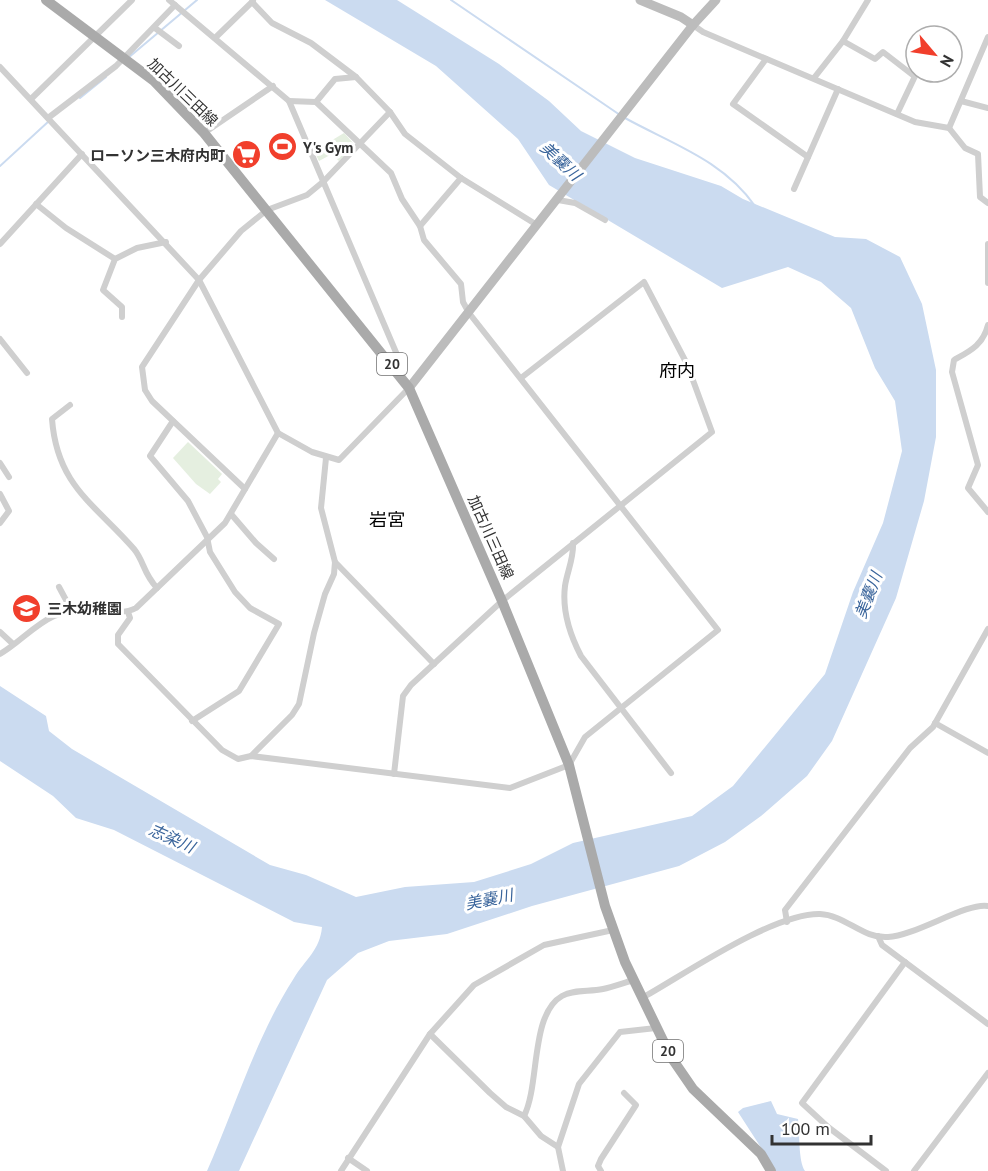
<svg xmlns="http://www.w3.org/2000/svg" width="988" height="1171" font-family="'PT Sans','Noto Sans JP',sans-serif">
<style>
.green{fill:#e5efe0}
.water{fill:#cbdbf0}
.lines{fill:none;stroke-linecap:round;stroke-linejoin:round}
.stream{stroke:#cbdbf0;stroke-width:2}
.street{stroke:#cfcfcf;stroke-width:6}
.secondary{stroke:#bcbcbc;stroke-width:9}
.primary{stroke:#aaa;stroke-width:10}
.labels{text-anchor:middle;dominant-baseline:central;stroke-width:6;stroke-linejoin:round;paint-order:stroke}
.shield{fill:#fff;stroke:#707070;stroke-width:1.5}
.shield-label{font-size:14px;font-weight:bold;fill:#323232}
.street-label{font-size:15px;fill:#323232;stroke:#fff}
.poi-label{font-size:15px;font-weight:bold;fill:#323232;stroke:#fff;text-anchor:start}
.water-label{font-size:16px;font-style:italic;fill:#39649b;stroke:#fff}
.quarter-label{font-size:18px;fill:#000;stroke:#fff}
</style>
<rect width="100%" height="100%" fill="#fff"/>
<g class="green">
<path d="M 344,133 L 355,145 L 339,161 L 332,154 L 319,161 L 314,151 Z"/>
<path d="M 188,442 L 222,474 L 218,479 L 221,482 L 210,494 L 196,484 L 173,458 Z"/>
</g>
<g class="water">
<path d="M 325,0 L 397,0 L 499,64 L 549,101 L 581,131 L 635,158 L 721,186 L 743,199 L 835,237 L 866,239 L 900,257 L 922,304 L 936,370 L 936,437 L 924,501 L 896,598 L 832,741 L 807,776 L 761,816 L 725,842 L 679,866 L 532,906 L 447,934 L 389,941 L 358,953 L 327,980 L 239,1171 L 207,1171 C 235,1108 256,1037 294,978 C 305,960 320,950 322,927 L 294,922 L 114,830 L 76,818 L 53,796 L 0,761 L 0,686 L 46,716 L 49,731 L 72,749 L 270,865 L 306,875 L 356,897 L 405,887 L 474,882 L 531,864 L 573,843 L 692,816 L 733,786 L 825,674 L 853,592 L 883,523 L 902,451 L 895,401 L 875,368 L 851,308 L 821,282 L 788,267 L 722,288 L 549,185 L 518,139 L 436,66 Z"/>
<path d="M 771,1101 L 777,1114 L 798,1119 C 800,1133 798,1161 805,1171 L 776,1171 L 738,1112 L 743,1108 Z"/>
</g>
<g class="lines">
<g class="stream">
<path d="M 451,0 L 620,115"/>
<path d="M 128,58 L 197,0"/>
<path d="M 80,98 L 106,77"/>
<path d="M 625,118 C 672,144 723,160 755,206"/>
<path d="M 0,166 L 49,121"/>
</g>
<g class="street">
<path d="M 169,0 L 289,101 L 398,357 L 392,364"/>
<path d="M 252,2 L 272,23 L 311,43 L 356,77 L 390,112 L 405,134 L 461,178 L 537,225"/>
<path d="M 693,25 L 703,32 L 915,122 L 949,128 L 965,148 L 978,154 L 980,197 L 988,203"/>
<path d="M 155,28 L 179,46"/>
<path d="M 215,38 L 253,1"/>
<path d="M 843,41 L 875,59 L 883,52 L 914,76"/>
<path d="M 766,59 L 733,104 L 808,157"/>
<path d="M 0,67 L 199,280 L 278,433 L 312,452 L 339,460 L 409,388"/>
<path d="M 814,78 L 843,41 L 868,0"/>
<path d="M 31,99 L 132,0"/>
<path d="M 961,101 L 988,108"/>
<path d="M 316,102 L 335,79 L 356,77"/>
<path d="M 897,114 L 917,72"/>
<path d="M 48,118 L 116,66 L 175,5"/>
<path d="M 949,128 L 988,37"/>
<path d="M 204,133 L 273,86"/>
<path d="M 794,189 L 838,89"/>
<path d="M 558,200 L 575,203 L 605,220"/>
<path d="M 36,204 L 66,228 L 115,259"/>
<path d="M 420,226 L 461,178"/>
<path d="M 0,244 L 82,154"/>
<path d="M 988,244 L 988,283"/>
<path d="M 122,317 L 122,307 L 103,290 L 115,259 L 137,248 L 166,242"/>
<path d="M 988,325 C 983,345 970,351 954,360 L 952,372 L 978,465 L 968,488 L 988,512"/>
<path d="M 0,339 L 27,373"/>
<path d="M 70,405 L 52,419 C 57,486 95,504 134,549 C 144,561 143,573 157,588"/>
<path d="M 173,421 L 150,456 L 188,501 L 207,537 L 210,552 L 235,592 L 250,608 L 279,624 L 239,691 L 192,721"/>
<path d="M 0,463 L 9,477"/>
<path d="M 245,489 L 152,401 L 145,390 L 142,367 L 199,280 L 241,231 L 267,210 L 307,195 L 324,181 L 390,112"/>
<path d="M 0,494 L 9,511 L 0,523"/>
<path d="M 231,514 L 256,543 L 274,559"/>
<path d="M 573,543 C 574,558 567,572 565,586 C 562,610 570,635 581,656 L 671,773"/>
<path d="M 335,562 L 434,664"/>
<path d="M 59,587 L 73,613"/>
<path d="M 128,612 L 130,618 L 118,635 L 118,644 L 222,750 L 238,759 L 251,756 L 510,788 L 569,765 L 585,737 L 718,630 L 469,313 L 463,302 L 461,284 L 424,240 L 420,226 L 402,199 L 391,173 L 316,102 L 289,101"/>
<path d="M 0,632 L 13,644"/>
<path d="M 0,654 C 19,643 34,625 54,616 C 77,606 118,618 136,608 L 225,523 L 278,433"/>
<path d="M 935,723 L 988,753"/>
<path d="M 251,756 L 292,715 L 299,704 L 314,633 L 325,594 L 334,574 L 335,562 L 321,508 L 326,458"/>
<path d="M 394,774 L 403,696 L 411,685 L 502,601 L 712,432 L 687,364 L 644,282 L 521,378"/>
<path d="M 787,922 L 785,910 L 910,748 L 933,727 L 988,629"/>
<path d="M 878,936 L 882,945 L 988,1024"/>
<path d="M 642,998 C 685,974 773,913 820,914 C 845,915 863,939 888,937 C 915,936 967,902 988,906"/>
<path d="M 430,1034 L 490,1093 L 506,1107 L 524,1116 L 541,1136 L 558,1147 L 563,1171"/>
<path d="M 524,1116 C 540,1085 530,1014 562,996 C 574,989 589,992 603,989 C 613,987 623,983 634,980"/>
<path d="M 558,1147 L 579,1084 L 620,1032 L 656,1028"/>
<path d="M 348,1158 L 367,1171"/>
<path d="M 341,1171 L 430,1034 L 474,985 L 544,945 L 613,930"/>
<path d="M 601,1171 L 598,1166 L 601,1159 L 636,1105 L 624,1093"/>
<path d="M 886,1171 L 828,1127 L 802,1103 L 905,962"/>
<path d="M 914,1171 L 988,1073"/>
</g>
<g class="secondary">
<path d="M 640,0 L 681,17 L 693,25"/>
<path d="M 409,388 L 693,25 L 716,0"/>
</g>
<path class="primary" d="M 46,0 L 154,81 L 204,133 L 409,388 L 502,601 L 569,765 L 605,906 L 625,962 L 671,1057 L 693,1089 L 761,1154 L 771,1171"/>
</g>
<defs>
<symbol id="stadium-disc" viewBox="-11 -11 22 22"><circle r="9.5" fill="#f13f2c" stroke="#fff"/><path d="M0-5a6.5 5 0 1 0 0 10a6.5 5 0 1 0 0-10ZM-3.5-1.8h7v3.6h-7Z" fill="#fff"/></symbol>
<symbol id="supermarket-disc" viewBox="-11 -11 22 22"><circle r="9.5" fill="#f13f2c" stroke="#fff"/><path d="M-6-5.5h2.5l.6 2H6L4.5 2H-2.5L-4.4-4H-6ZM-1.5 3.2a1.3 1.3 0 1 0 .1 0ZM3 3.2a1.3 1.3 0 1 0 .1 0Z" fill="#fff"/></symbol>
<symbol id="school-disc" viewBox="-11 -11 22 22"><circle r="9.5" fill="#f13f2c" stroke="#fff"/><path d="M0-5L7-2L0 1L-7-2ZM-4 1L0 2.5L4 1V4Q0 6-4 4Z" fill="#fff"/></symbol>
</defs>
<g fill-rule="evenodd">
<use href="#stadium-disc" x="266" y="130" width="33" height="33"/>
<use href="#supermarket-disc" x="230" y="138" width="33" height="33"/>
<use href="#school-disc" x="10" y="592" width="33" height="33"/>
</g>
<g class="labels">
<g class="shield">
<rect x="377" y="353" width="30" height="22" rx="4.5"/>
<rect x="653" y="1040" width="30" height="22" rx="4.5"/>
</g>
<g class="shield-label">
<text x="392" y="364">20</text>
<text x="668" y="1051">20</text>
</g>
<g class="street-label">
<text transform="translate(183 92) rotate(44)">加古川三田線</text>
<text transform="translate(491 537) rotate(66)">加古川三田線</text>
</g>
<g class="poi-label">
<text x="303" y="147">Y's Gym</text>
<text x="225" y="155" text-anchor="end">ローソン三木府内町</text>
<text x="47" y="608">三木幼稚園</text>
</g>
<g class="water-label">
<text transform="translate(561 161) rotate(43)">美嚢川</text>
<text transform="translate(868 595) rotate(-69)">美嚢川</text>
<text transform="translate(172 838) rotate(24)">志染川</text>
<text transform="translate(489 899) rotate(-11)">美嚢川</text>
</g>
<g class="quarter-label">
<text x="677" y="370">府内</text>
<text x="387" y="519">岩宮</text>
</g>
</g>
<g transform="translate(934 54) rotate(119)"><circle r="28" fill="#ffffff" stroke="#adadad" stroke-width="1.5"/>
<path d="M0-4.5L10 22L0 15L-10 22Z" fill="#f13f2c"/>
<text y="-9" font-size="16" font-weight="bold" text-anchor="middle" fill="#323232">N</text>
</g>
<path d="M772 1135v9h99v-9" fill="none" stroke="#323232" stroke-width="3"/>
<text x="781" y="1135" font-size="18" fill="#323232" stroke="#ffffff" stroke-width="4.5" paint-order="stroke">100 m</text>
</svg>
